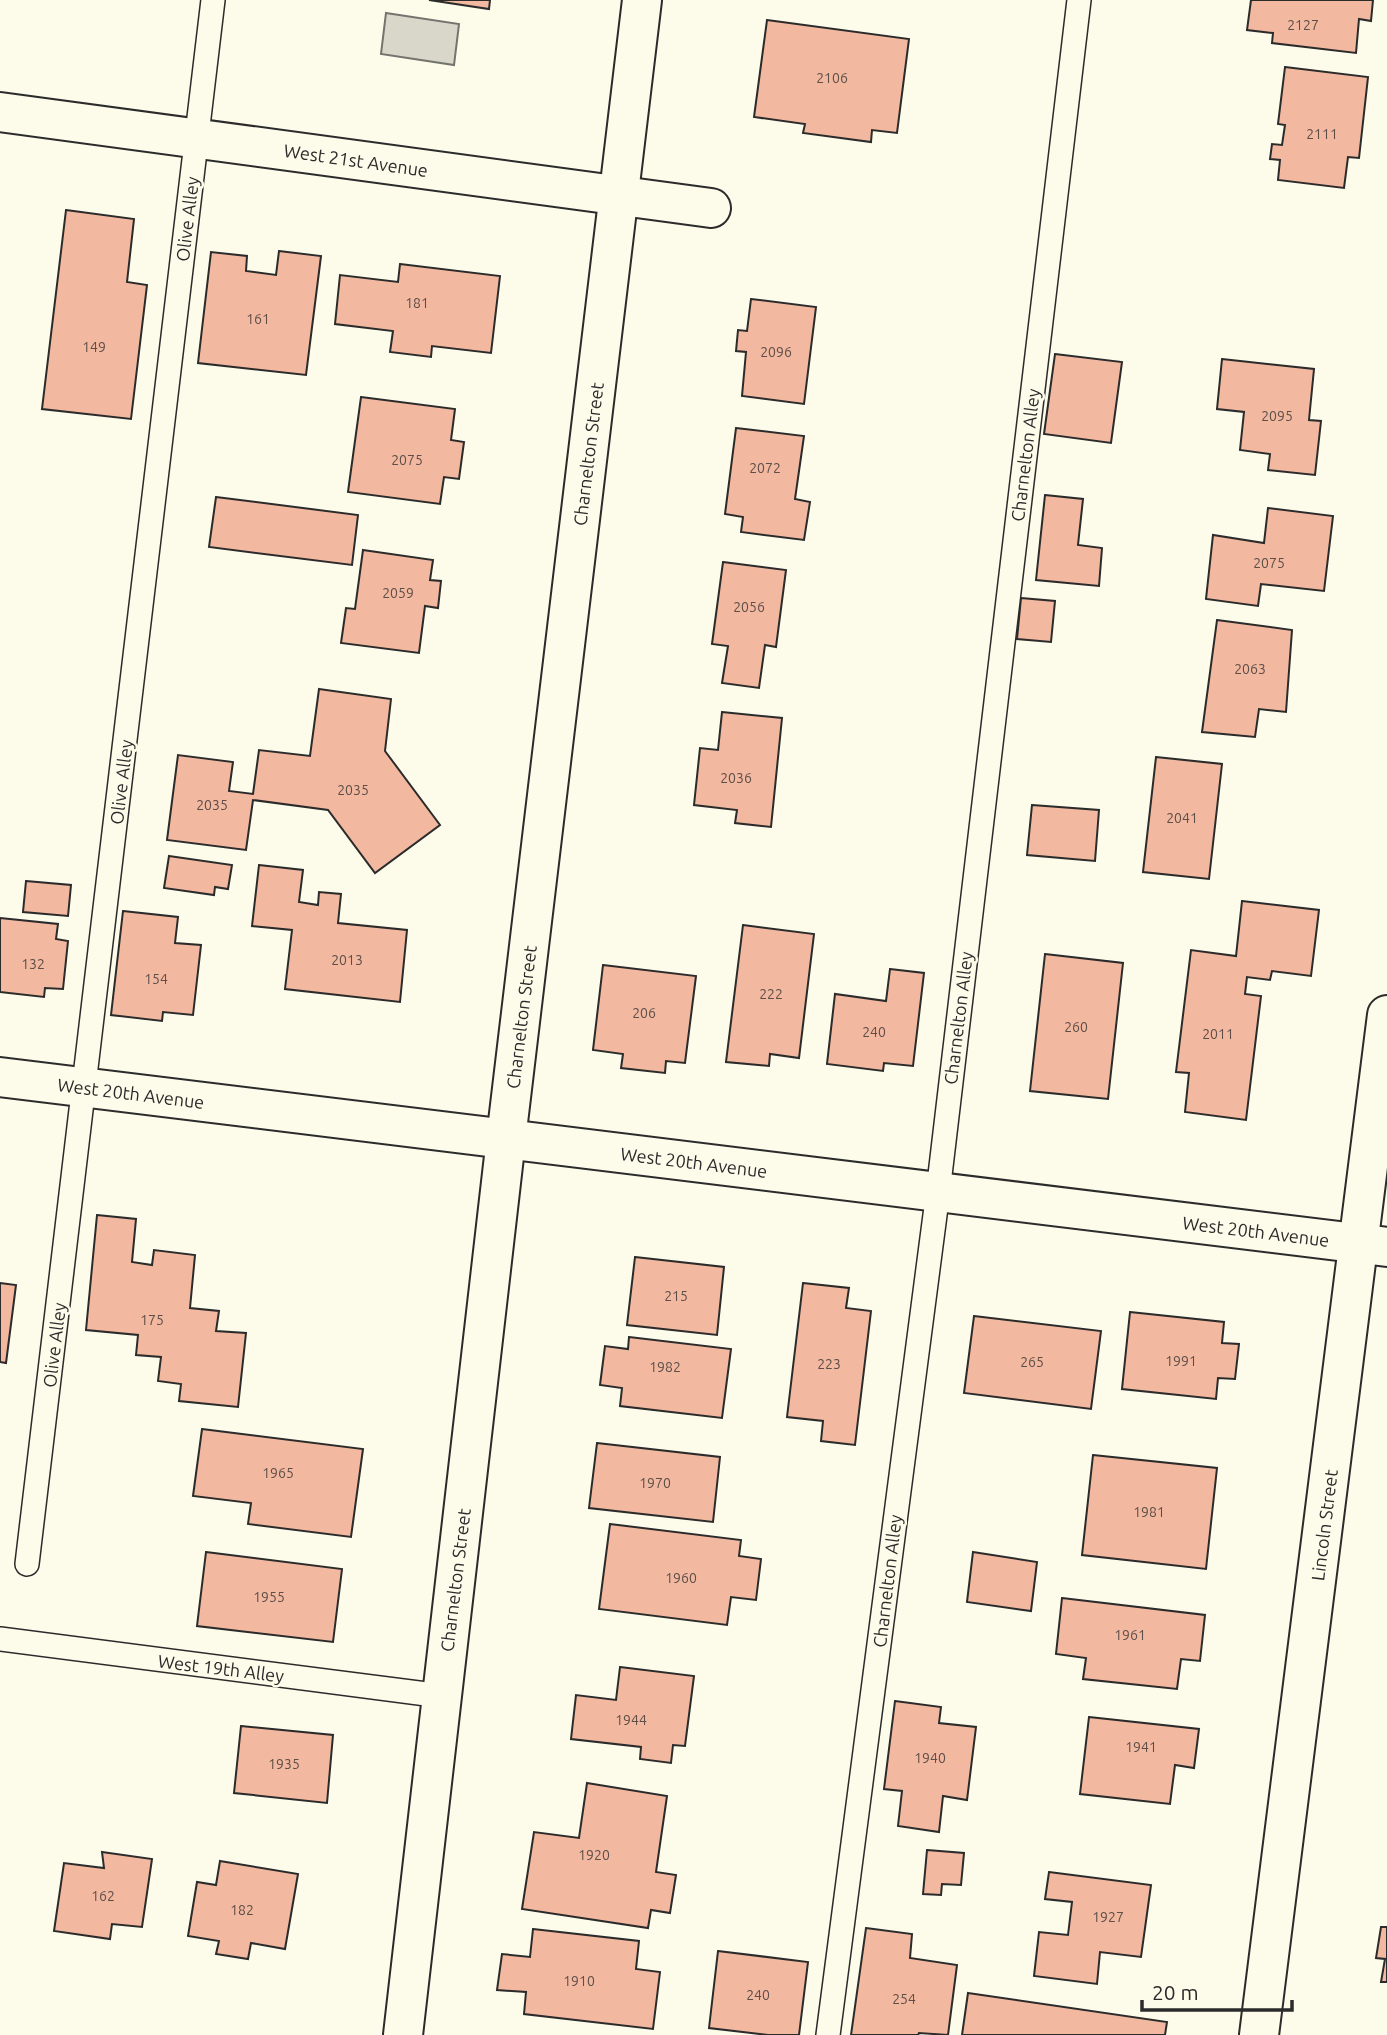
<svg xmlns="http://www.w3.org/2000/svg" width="1387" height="2035" font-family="Ubuntu,sans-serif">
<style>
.water{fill:#d8d7c9;stroke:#74746e;stroke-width:2}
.building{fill:#f2b8a0;stroke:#2b2b2b;stroke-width:2}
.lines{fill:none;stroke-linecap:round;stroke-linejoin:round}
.lane-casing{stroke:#2b2b2b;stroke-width:26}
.street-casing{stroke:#2b2b2b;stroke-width:42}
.lane{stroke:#fdfbea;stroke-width:23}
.street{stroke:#fdfbea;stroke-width:38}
.labels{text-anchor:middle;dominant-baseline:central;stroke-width:5;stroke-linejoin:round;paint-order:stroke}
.number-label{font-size:14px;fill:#5d4e48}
.street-label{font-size:18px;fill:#2b2b2b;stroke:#fdfbea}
</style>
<rect width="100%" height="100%" fill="#fdfbea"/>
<path class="water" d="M 386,13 L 459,24 L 454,65 L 381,54 Z"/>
<g class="building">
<path d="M 429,0 L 490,0 L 489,9 Z"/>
<path d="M 1251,0 L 1373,0 L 1371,21 L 1359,19 L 1356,53 L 1272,43 L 1273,33 L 1247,30 Z"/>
<path d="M 767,20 L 909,39 L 897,133 L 872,130 L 871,142 L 803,133 L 805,124 L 754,117 Z"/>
<path d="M 1285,67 L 1368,77 L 1359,158 L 1348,157 L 1344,188 L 1278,180 L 1280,160 L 1270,159 L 1272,144 L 1282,145 L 1285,125 L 1278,124 Z"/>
<path d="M 66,210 L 134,219 L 127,282 L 147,285 L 131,419 L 42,409 Z"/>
<path d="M 279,251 L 321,256 L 306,375 L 198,363 L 211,252 L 247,256 L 246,271 L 276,275 Z"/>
<path d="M 400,264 L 500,276 L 491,353 L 432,346 L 431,357 L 390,352 L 393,331 L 335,324 L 340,275 L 398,282 Z"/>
<path d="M 751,299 L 816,307 L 804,404 L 742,396 L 746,352 L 736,351 L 738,330 L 747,331 Z"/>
<path d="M 1055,354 L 1122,362 L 1111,443 L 1044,434 Z"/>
<path d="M 1222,359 L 1314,369 L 1309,420 L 1321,421 L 1315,475 L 1268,470 L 1270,454 L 1240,450 L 1244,412 L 1217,409 Z"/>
<path d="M 361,397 L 455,409 L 451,440 L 464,442 L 459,479 L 444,477 L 440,504 L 348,492 Z"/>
<path d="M 736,428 L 804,436 L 795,499 L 810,502 L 804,540 L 741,532 L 743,517 L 725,514 Z"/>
<path d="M 1045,495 L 1083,499 L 1078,545 L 1102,548 L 1099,586 L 1036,580 Z"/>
<path d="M 216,497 L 358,515 L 352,565 L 209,547 Z"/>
<path d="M 1268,508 L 1333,516 L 1324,591 L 1261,584 L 1258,606 L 1206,599 L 1213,535 L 1264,543 Z"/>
<path d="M 363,550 L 433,560 L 430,580 L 441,581 L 438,608 L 425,606 L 419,653 L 341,643 L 346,608 L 355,609 Z"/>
<path d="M 723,562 L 786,570 L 776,647 L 765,645 L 759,688 L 722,683 L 728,646 L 712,644 Z"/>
<path d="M 1021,598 L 1055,601 L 1051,642 L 1017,639 Z"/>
<path d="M 1217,620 L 1292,630 L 1286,712 L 1259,709 L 1255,737 L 1202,732 Z"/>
<path d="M 319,689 L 391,699 L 385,751 L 440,825 L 375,873 L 328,810 L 253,800 L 246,850 L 167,840 L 178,755 L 233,762 L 229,791 L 253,794 L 259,750 L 310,756 Z"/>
<path d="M 722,712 L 782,718 L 771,827 L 735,823 L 737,810 L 694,805 L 700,748 L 718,750 Z"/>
<path d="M 1156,757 L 1222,764 L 1209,879 L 1143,872 Z"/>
<path d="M 1032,805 L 1099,810 L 1095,861 L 1027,855 Z"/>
<path d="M 169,856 L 232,865 L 228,889 L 215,887 L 214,895 L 164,888 Z"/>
<path d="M 259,865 L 303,870 L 299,902 L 318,905 L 319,892 L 341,894 L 338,923 L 407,930 L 400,1002 L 285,989 L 292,930 L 252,926 Z"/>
<path d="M 26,881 L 71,885 L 68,916 L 23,912 Z"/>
<path d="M 1242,901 L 1319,910 L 1311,976 L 1272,971 L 1270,980 L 1247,977 L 1245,994 L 1261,996 L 1246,1120 L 1185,1112 L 1189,1073 L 1176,1072 L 1191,950 L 1236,956 Z"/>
<path d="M 123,911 L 178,917 L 175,943 L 201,945 L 193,1015 L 163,1012 L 162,1021 L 111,1015 Z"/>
<path d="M 0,918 L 58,924 L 56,939 L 68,941 L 63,989 L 45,988 L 44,997 L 0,992 Z"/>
<path d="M 743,925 L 814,934 L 799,1058 L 770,1054 L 769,1066 L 726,1062 Z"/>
<path d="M 1045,954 L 1123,963 L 1108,1099 L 1030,1091 Z"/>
<path d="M 603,965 L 696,976 L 685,1063 L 666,1061 L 665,1073 L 621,1068 L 623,1054 L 593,1050 Z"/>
<path d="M 890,969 L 924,973 L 913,1066 L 884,1063 L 883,1071 L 827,1064 L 835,994 L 886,1001 Z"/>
<path d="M 97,1215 L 136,1219 L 132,1262 L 152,1265 L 154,1250 L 195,1255 L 190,1308 L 219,1311 L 216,1331 L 246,1333 L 238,1407 L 179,1401 L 181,1384 L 158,1381 L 161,1357 L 136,1355 L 138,1335 L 86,1330 Z"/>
<path d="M 635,1257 L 724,1267 L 717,1335 L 627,1325 Z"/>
<path d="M 0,1283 L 16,1285 L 6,1363 L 0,1362 Z"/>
<path d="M 803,1283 L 849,1288 L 846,1308 L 871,1311 L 855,1445 L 821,1441 L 823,1421 L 787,1417 Z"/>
<path d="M 1130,1312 L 1224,1322 L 1222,1343 L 1239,1344 L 1235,1379 L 1218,1378 L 1216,1399 L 1122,1389 Z"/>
<path d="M 974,1316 L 1101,1331 L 1091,1409 L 964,1393 Z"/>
<path d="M 629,1337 L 731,1349 L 722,1418 L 620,1406 L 622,1388 L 600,1385 L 605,1346 L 628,1349 Z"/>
<path d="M 202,1429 L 363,1449 L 351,1537 L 248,1524 L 251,1503 L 193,1496 Z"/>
<path d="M 597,1443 L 720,1457 L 713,1522 L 589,1508 Z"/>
<path d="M 1093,1455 L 1217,1468 L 1206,1569 L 1082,1555 Z"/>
<path d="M 610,1524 L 741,1540 L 739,1556 L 761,1559 L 756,1600 L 731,1597 L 727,1625 L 599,1609 Z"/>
<path d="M 206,1552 L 342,1569 L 333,1642 L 197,1626 Z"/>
<path d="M 973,1552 L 1037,1562 L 1031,1611 L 967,1602 Z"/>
<path d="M 1062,1598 L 1205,1615 L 1200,1661 L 1181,1659 L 1177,1689 L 1083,1679 L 1086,1658 L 1056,1654 Z"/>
<path d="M 620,1667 L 694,1676 L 685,1746 L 673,1745 L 671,1763 L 640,1759 L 641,1747 L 571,1739 L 576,1695 L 616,1700 Z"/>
<path d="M 895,1701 L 941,1707 L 939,1723 L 976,1727 L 967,1800 L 943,1796 L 939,1832 L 898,1826 L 902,1791 L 884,1789 Z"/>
<path d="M 1089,1717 L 1199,1729 L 1194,1768 L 1175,1765 L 1170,1804 L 1080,1794 Z"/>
<path d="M 241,1726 L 333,1735 L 327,1803 L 234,1793 Z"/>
<path d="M 587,1783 L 667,1796 L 656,1872 L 676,1875 L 670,1913 L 651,1910 L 648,1928 L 522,1909 L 534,1832 L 579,1838 Z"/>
<path d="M 927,1850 L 964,1853 L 961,1885 L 942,1884 L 941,1895 L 923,1894 Z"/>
<path d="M 102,1852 L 152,1859 L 142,1927 L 112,1924 L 110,1939 L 54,1931 L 64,1863 L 104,1868 Z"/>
<path d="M 220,1861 L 298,1874 L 285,1949 L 251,1943 L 248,1959 L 216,1954 L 219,1941 L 188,1936 L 197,1882 L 216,1885 Z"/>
<path d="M 1049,1872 L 1151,1885 L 1141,1957 L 1100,1952 L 1097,1984 L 1034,1976 L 1039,1932 L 1068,1935 L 1072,1902 L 1045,1899 Z"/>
<path d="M 1381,1927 L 1387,1927 L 1387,1982 L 1381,1982 L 1385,1959 L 1376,1958 Z"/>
<path d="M 866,1928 L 912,1934 L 910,1958 L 957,1965 L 948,2035 L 919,2033 L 918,2035 L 851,2035 Z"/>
<path d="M 533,1929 L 639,1941 L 636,1969 L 660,1972 L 653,2029 L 524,2014 L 526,1992 L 497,1990 L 502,1954 L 530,1957 Z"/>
<path d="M 718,1951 L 808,1962 L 799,2035 L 768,2035 L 709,2028 Z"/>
<path d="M 968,1993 L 1167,2022 L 1165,2035 L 962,2035 Z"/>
</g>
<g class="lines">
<defs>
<g id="lane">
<path d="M 27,1564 L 213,0"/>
<path d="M 0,1639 L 442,1696"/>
<path d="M 828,2035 L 938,1192 L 1079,0"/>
</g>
<g id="street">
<path d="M 0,112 L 711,208"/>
<path d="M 0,1077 L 1387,1247"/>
<path d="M 403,2035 L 506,1139 L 642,0"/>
<path d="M 1259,2035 L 1387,1015"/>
</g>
</defs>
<use href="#lane" class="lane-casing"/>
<use href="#street" class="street-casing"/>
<use href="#lane" class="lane"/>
<use href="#street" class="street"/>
</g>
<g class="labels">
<g class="number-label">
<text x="1303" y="25">2127</text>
<text x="832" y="78">2106</text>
<text x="1322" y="134">2111</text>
<text x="417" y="303">181</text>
<text x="258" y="319">161</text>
<text x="94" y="347">149</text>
<text x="776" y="352">2096</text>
<text x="1277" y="416">2095</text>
<text x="407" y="460">2075</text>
<text x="765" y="468">2072</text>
<text x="1269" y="563">2075</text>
<text x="398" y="593">2059</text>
<text x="749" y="607">2056</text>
<text x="1250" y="669">2063</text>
<text x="736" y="778">2036</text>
<text x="353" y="790">2035</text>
<text x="212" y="805">2035</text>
<text x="1182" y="818">2041</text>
<text x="347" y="960">2013</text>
<text x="33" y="964">132</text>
<text x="156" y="979">154</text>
<text x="771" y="994">222</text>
<text x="644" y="1013">206</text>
<text x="1076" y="1027">260</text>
<text x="874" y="1032">240</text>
<text x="1218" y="1034">2011</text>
<text x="676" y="1296">215</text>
<text x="152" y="1320">175</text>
<text x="1181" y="1361">1991</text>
<text x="1032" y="1362">265</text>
<text x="829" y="1364">223</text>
<text x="665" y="1367">1982</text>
<text x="278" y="1473">1965</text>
<text x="655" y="1483">1970</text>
<text x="1149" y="1512">1981</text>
<text x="681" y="1578">1960</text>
<text x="269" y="1597">1955</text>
<text x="1130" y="1635">1961</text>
<text x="631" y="1720">1944</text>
<text x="1141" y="1747">1941</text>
<text x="930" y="1758">1940</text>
<text x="284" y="1764">1935</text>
<text x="594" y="1855">1920</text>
<text x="103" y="1896">162</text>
<text x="242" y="1910">182</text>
<text x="1108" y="1917">1927</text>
<text x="579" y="1981">1910</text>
<text x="758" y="1995">240</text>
<text x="904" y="1999">254</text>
</g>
<g class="street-label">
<text transform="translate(356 160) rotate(8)">West 21st Avenue</text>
<text transform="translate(187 219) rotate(-83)">Olive Alley</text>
<text transform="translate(588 454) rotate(-83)">Charnelton Street</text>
<text transform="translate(1025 455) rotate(-83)">Charnelton Alley</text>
<text transform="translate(121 782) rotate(-83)">Olive Alley</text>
<text transform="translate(521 1017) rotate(-83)">Charnelton Street</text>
<text transform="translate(958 1018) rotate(-83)">Charnelton Alley</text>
<text transform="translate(131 1093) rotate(7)">West 20th Avenue</text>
<text transform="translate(694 1162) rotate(7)">West 20th Avenue</text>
<text transform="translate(1256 1231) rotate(7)">West 20th Avenue</text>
<text transform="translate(54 1345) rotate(-83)">Olive Alley</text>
<text transform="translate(1324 1525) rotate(-83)">Lincoln Street</text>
<text transform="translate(455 1580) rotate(-83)">Charnelton Street</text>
<text transform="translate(887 1581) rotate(-83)">Charnelton Alley</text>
<text transform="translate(221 1668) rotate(7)">West 19th Alley</text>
</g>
</g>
<path d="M1142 2000v10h150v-10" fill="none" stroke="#2b2b2b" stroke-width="3.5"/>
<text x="1152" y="2000" font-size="21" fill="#2b2b2b" stroke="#fdfbea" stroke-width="5" paint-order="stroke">20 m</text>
</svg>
